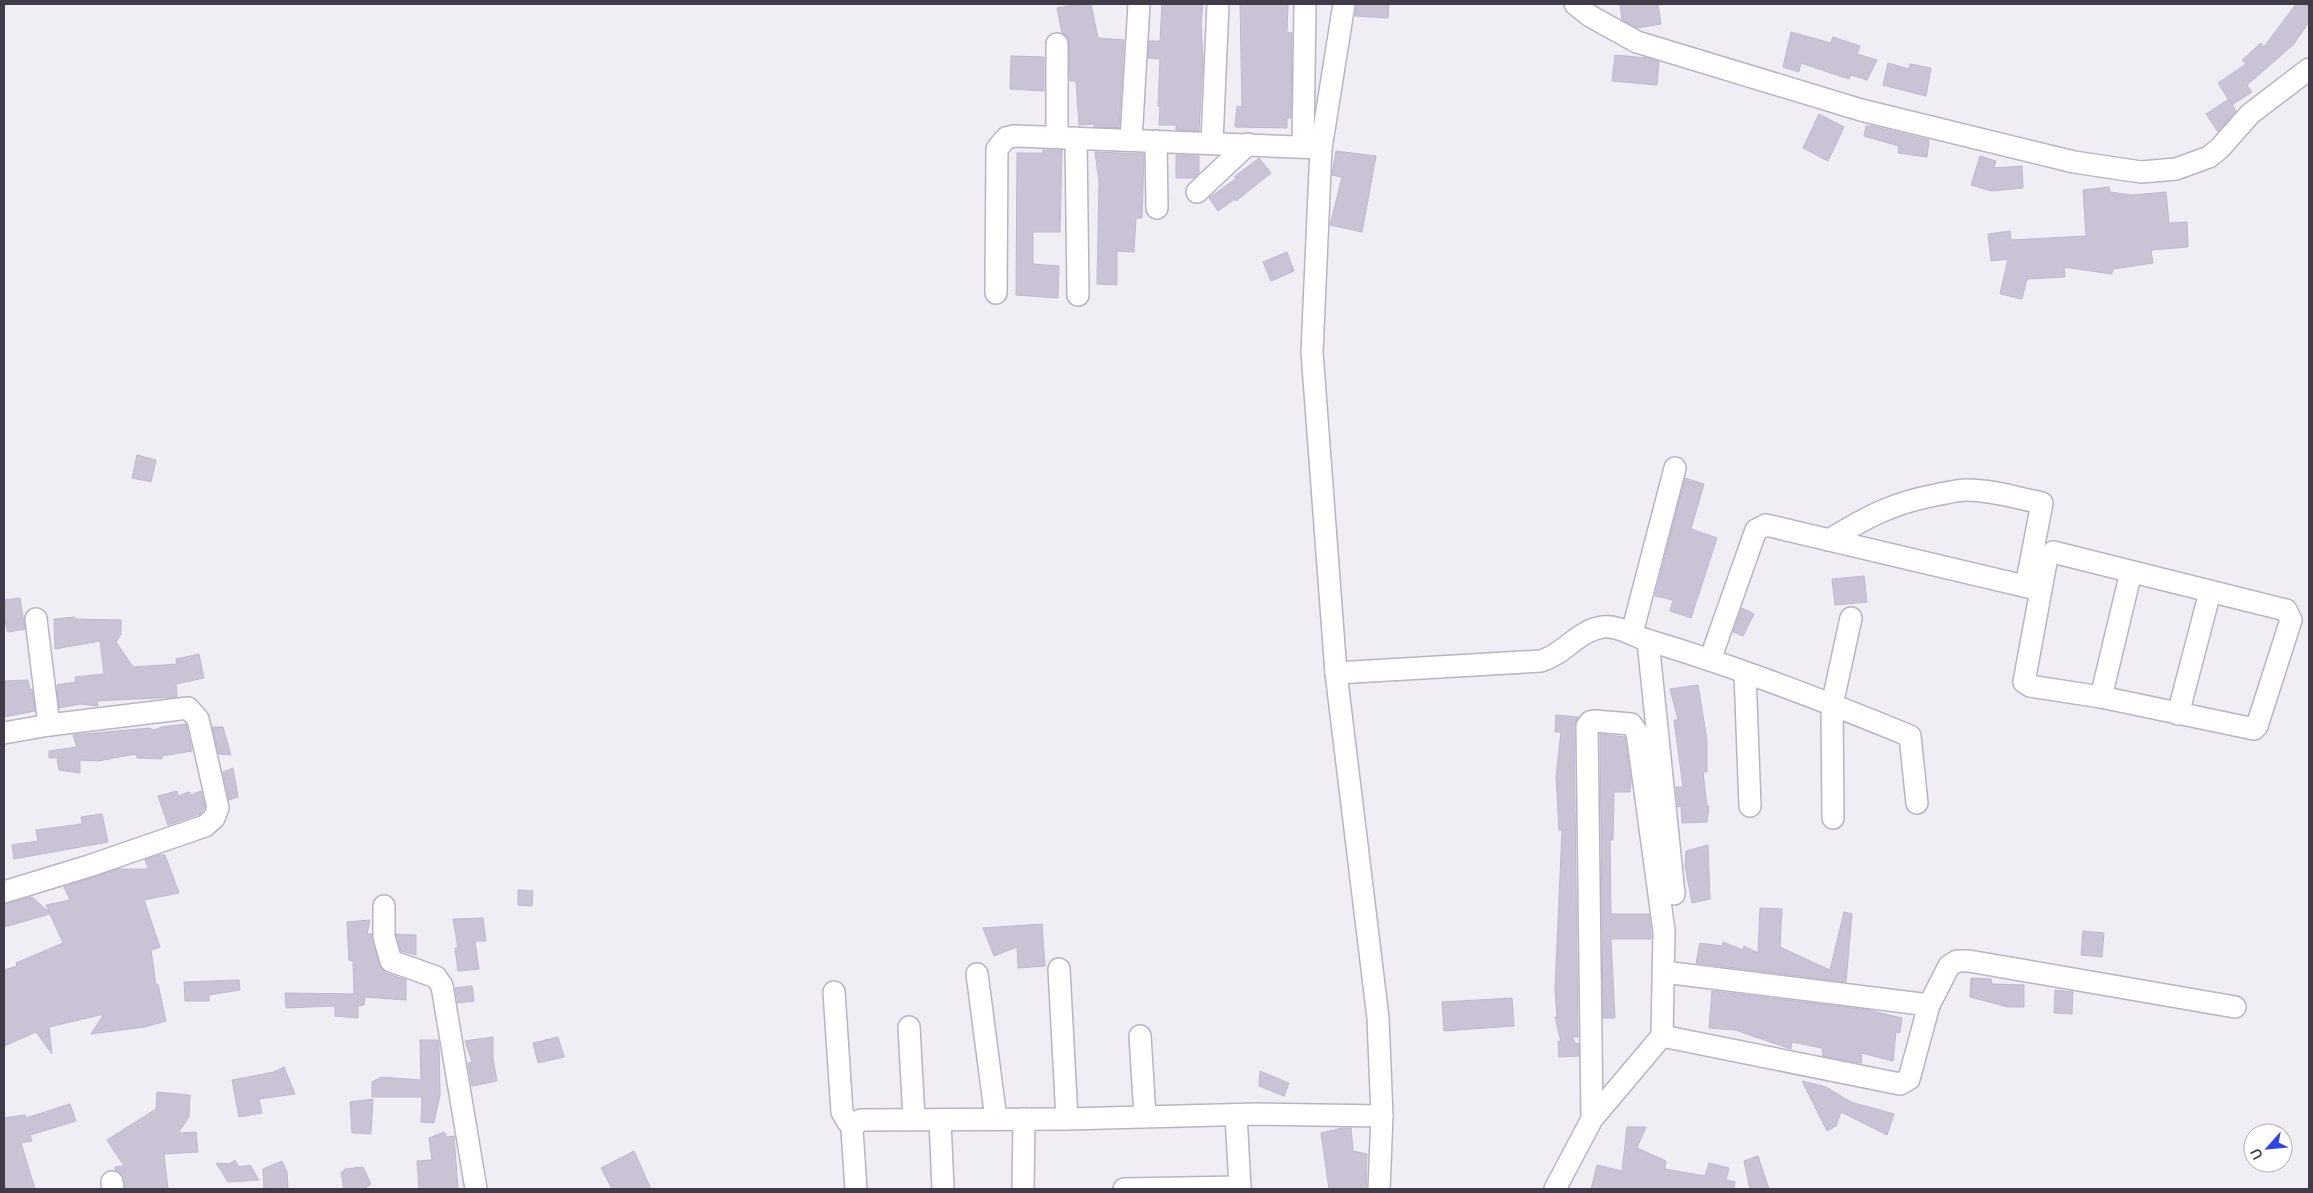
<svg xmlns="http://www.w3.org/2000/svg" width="2313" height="1193" font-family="Manrope,sans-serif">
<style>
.building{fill:#cac3d6;stroke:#c0b7d0}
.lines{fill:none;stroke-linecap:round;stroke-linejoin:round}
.minor-casing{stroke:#b9b3c3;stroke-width:24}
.minor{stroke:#fff;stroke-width:21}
</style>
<rect width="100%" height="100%" fill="#f0edf5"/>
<g class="building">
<path d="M 1079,4 L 1091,4 L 1098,38 L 1124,40 L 1119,128 L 1094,127 L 1094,124 L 1079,125 L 1076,81 L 1070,81 L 1069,44 L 1068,37 L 1062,33 L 1057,8 Z"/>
<path d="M 1162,4 L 1203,4 L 1201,23 L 1203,59 L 1199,131 L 1176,130 L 1176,125 L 1159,125 L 1160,106 L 1158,106 L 1160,59 L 1148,58 L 1149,41 L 1160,41 Z"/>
<path d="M 1240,4 L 1288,4 L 1287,32 L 1292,33 L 1291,118 L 1287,118 L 1287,128 L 1235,127 L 1237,106 L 1242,107 Z"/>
<path d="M 1356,4 L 1389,4 L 1388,18 L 1355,16 Z"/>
<path d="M 1620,4 L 1658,4 L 1661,24 L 1637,28 L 1622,20 Z"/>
<path d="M 2296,4 L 2309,4 L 2309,22 L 2293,45 L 2247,85 L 2252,92 L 2232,105 L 2218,83 L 2246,64 L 2242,60 L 2261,43 L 2264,47 Z"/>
<path d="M 1791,32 L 1831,43 L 1833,37 L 1860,46 L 1857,54 L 1877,60 L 1867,80 L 1851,75 L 1849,79 L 1801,63 L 1799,72 L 1783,67 Z"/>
<path d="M 1615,55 L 1648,58 L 1659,62 L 1657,85 L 1612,81 Z"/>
<path d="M 1011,56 L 1044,57 L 1044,91 L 1010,89 Z"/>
<path d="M 1888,63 L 1909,69 L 1910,64 L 1931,68 L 1926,96 L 1883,85 Z"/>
<path d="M 2229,99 L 2236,111 L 2218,132 L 2206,114 Z"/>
<path d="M 1819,114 L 1844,127 L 1828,161 L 1803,148 Z"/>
<path d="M 1866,126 L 1872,126 L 1929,140 L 1927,157 L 1898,153 L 1899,146 L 1864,136 Z"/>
<path d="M 1043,150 L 1062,150 L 1060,232 L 1033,232 L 1033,264 L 1059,266 L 1058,298 L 1016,295 L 1017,153 L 1043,153 Z"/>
<path d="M 1336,151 L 1376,156 L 1362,232 L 1330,225 L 1342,177 L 1332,175 Z"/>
<path d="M 1095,152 L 1144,154 L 1142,218 L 1136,218 L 1134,252 L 1117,251 L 1117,285 L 1097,284 L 1099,182 Z"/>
<path d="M 1176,155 L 1199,156 L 1199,173 L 1194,178 L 1176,178 Z"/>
<path d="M 1980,156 L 1996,161 L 1994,168 L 2022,166 L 2023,188 L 1991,191 L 1971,185 Z"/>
<path d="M 1259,158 L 1271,173 L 1236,201 L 1235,199 L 1218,211 L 1209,198 L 1238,177 L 1234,177 Z"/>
<path d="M 2109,187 L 2110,192 L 2132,195 L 2166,192 L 2169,223 L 2187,222 L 2188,247 L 2151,250 L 2153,263 L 2113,269 L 2112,274 L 2064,267 L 2065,277 L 2027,279 L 2022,299 L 2000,294 L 2008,259 L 1991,261 L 1988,234 L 2010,231 L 2011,240 L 2086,236 L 2083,190 Z"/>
<path d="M 1287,252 L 1294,271 L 1271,281 L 1263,262 Z"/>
<path d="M 137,455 L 156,460 L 151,482 L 132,478 Z"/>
<path d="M 1685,478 L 1704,484 L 1691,529 L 1717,538 L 1691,618 L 1670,611 L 1673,600 L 1655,596 Z"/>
<path d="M 1864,576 L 1867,602 L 1835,605 L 1832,579 Z"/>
<path d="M 20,598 L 25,629 L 8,632 L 4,618 L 4,600 Z"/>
<path d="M 1742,608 L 1754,614 L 1743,636 L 1733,632 Z"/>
<path d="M 75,617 L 75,619 L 121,620 L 121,634 L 116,642 L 133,667 L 177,664 L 176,659 L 199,654 L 204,678 L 176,684 L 177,697 L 97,701 L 98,706 L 80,704 L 59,708 L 57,685 L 76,682 L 75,677 L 104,674 L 100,641 L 55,649 L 54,619 Z"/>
<path d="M 28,680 L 30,690 L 32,689 L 35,711 L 4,717 L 4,681 Z"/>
<path d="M 1698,685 L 1707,740 L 1707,772 L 1703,772 L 1707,806 L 1709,806 L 1707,822 L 1682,823 L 1681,806 L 1678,807 L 1676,787 L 1683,787 L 1674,720 L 1678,720 L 1670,689 Z"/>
<path d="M 1556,715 L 1578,717 L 1574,726 L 1578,1037 L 1572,1037 L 1575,1043 L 1579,1044 L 1579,1056 L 1559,1057 L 1558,1041 L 1561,1042 L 1555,1017 L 1557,1017 L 1555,990 L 1562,830 L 1559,830 L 1556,776 L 1561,732 L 1555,732 Z"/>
<path d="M 186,724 L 192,751 L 162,756 L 162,759 L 137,758 L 136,754 L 98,761 L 80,760 L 80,773 L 59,770 L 57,758 L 49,758 L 49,751 L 77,747 L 73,735 L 149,728 L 154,730 L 162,727 Z"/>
<path d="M 212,727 L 223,727 L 231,755 L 219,754 Z"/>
<path d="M 1600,734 L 1625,737 L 1631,782 L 1630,792 L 1614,792 L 1613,840 L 1610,840 L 1611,914 L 1649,914 L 1651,932 L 1651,939 L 1611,939 L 1615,1018 L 1603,1018 Z"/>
<path d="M 233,768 L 238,797 L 229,800 L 223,772 Z"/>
<path d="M 177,791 L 178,796 L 189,792 L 191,795 L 201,791 L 205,807 L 200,814 L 168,825 L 158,796 Z"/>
<path d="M 102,814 L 108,842 L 14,859 L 12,845 L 38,841 L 36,830 L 82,824 L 81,817 Z"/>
<path d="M 1708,845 L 1710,899 L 1692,903 L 1685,866 L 1686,851 Z"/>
<path d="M 159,855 L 165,855 L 179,893 L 144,900 L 160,947 L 151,950 L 156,985 L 158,984 L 166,1021 L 145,1027 L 91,1034 L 104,1014 L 49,1027 L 52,1054 L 36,1032 L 4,1046 L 4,970 L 17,966 L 16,963 L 63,943 L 50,914 L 4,927 L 4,904 L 32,897 L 49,912 L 46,905 L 70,900 L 64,887 L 118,869 L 149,869 L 145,860 Z"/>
<path d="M 518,890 L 533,891 L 532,906 L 518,905 Z"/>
<path d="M 1760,908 L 1782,909 L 1780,947 L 1830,970 L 1844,912 L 1852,914 L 1846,982 L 1696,963 L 1700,943 L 1722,946 L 1723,942 L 1743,950 L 1744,946 L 1758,953 Z"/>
<path d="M 483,918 L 486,941 L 475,941 L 479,969 L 458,971 L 455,948 L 458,948 L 453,919 Z"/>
<path d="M 370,920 L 367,934 L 372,934 L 379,965 L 386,973 L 406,980 L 406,1000 L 365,997 L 364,1005 L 358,1006 L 358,1018 L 335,1016 L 335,1006 L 286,1008 L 285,993 L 354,994 L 353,961 L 349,960 L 347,922 Z"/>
<path d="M 1042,924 L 1045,966 L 1018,968 L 1017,947 L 994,956 L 983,928 Z"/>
<path d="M 2083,931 L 2104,933 L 2102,957 L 2081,955 Z"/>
<path d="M 396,934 L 416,935 L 416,955 L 401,951 Z"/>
<path d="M 1971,978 L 1991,979 L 1992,984 L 2024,985 L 2024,1007 L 2008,1007 L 1970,997 Z"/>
<path d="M 239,980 L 240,990 L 209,995 L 209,1001 L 185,1001 L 184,982 Z"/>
<path d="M 472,986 L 474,1001 L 458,1003 L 455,988 Z"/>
<path d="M 2055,990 L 2073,992 L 2072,1014 L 2054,1013 Z"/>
<path d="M 1712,991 L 1868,1010 L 1902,1018 L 1900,1033 L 1896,1032 L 1893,1061 L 1861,1053 L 1862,1063 L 1854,1062 L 1823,1056 L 1822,1048 L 1792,1042 L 1791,1049 L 1735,1030 L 1709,1028 Z"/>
<path d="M 1512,998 L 1514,1026 L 1444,1031 L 1442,1002 Z"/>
<path d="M 493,1037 L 493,1058 L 497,1081 L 472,1086 L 468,1063 L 472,1062 L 465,1041 Z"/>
<path d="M 558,1037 L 564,1057 L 538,1063 L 533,1043 Z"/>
<path d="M 420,1040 L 438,1040 L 439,1045 L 440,1095 L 434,1123 L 421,1122 L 422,1097 L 372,1097 L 372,1082 L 381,1077 L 421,1080 Z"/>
<path d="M 284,1067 L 295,1094 L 259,1099 L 262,1113 L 239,1117 L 232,1080 L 274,1072 Z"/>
<path d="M 1260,1071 L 1289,1083 L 1284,1096 L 1259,1086 Z"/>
<path d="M 1802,1081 L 1826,1087 L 1851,1102 L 1894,1114 L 1887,1135 L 1841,1112 L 1836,1126 L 1827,1131 Z"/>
<path d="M 157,1092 L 190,1095 L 189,1117 L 178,1133 L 196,1132 L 198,1152 L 164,1154 L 168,1189 L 125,1189 L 122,1175 L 115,1170 L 115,1167 L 124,1166 L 107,1140 L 156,1109 Z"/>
<path d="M 373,1099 L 371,1134 L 352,1133 L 350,1102 Z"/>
<path d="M 70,1104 L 76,1121 L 30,1135 L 32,1141 L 21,1143 L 35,1189 L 4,1189 L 4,1118 L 25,1115 L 26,1118 Z"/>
<path d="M 1627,1127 L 1646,1127 L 1637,1148 L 1666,1161 L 1665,1169 L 1705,1176 L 1709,1163 L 1729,1168 L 1726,1180 L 1735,1182 L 1734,1189 L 1591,1189 L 1597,1165 L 1622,1171 Z"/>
<path d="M 1342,1128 L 1351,1128 L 1353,1151 L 1367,1154 L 1366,1189 L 1329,1189 L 1321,1133 Z"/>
<path d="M 444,1132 L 447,1137 L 454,1136 L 458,1189 L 419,1189 L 417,1161 L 432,1160 L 429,1138 Z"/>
<path d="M 634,1151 L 651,1189 L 612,1189 L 601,1168 Z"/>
<path d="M 1758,1156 L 1769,1189 L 1750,1189 L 1744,1161 Z"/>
<path d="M 235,1160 L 239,1167 L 250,1165 L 259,1180 L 228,1182 L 216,1163 L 229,1164 Z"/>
<path d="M 282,1161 L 287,1172 L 288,1189 L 264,1189 L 263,1169 Z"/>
<path d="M 363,1167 L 371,1184 L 364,1189 L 344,1189 L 341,1173 L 345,1169 Z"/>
</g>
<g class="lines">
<defs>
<g id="minor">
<path d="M 1344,4 L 1321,148 L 1312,352 L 1336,673 L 1378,1018 L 1382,1116 L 1379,1189"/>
<path d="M 1575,4 L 1590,16 L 1637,42 L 1861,110 L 2074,162 L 2141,172 L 2176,169 L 2209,157 L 2220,148 L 2250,114 L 2309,69"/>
<path d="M 1057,44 L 1057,137"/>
<path d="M 1076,138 L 1078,295"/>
<path d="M 1131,140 L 1139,4"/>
<path d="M 1156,141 L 1157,208"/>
<path d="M 1212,142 L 1218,4"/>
<path d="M 1303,147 L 1305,4"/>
<path d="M 1197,192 L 1248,144"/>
<path d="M 996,293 L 997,149 L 1006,138 L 1014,136 L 1321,148"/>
<path d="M 1829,540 C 1867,517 1892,503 1936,495 C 1946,493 1957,490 1967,490 C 1992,490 2017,498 2042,503 L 2026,586"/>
<path d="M 2053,552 L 2286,610 L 2291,620 L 2257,726 L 2254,729 L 2101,697 L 2030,686 L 2024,682 L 2047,557 Z"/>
<path d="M 36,619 L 49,725"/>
<path d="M 1632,633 L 1675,468"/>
<path d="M 1648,641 L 1674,894"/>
<path d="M 1710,660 L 1756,530 L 1766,525 L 2041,590"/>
<path d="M 1336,673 L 1541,661 C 1565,654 1578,630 1603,627 C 1619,625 1635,637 1650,641 C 1738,667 1825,701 1910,736 L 1917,803"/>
<path d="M 1745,673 L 1750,806"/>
<path d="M 2101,697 L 2131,572"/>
<path d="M 2178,714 L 2210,592"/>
<path d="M 4,733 L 49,725 L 188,708 L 198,719 L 218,808 L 214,818 L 205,826 L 89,866 L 4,892"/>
<path d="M 1833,818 L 1832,705 L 1851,618"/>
<path d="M 384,906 L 384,937 L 391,961 L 436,977 L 442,986 L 476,1189"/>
<path d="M 1059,969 L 1067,1119"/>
<path d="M 977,974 L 996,1119"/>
<path d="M 834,992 L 842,1112 L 847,1121 L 853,1126"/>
<path d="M 1929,1005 L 1949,966 L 1957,961 L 1969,961 L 2235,1007"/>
<path d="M 909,1027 L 914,1119"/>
<path d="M 1140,1036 L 1145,1116"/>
<path d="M 1662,1036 L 1900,1084 L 1909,1079 L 1929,1005 L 1664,972"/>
<path d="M 940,1120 L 943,1189"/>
<path d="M 112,1182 L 113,1189"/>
<path d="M 856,1189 L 852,1130 L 853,1126 L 861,1120 L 1067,1119 L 1257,1114 L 1382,1116"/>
<path d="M 1023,1189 L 1024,1119"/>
<path d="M 1124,1189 L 1240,1187 L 1236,1115"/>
<path d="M 1555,1189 L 1592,1119 L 1662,1036 L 1664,931 L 1637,732 L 1631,724 L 1594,721 L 1590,722 L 1587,726 L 1592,1119"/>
</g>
</defs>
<use href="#minor" class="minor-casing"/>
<use href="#minor" class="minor"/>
</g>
<rect width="2313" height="1193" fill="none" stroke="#403a49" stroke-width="10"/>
<g transform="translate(2268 1148) rotate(243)"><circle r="24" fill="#ffffff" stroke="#b3b0b6"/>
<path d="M0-4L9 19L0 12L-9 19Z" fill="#3142e8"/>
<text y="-8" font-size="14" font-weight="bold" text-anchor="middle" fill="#403a49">U</text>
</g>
</svg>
